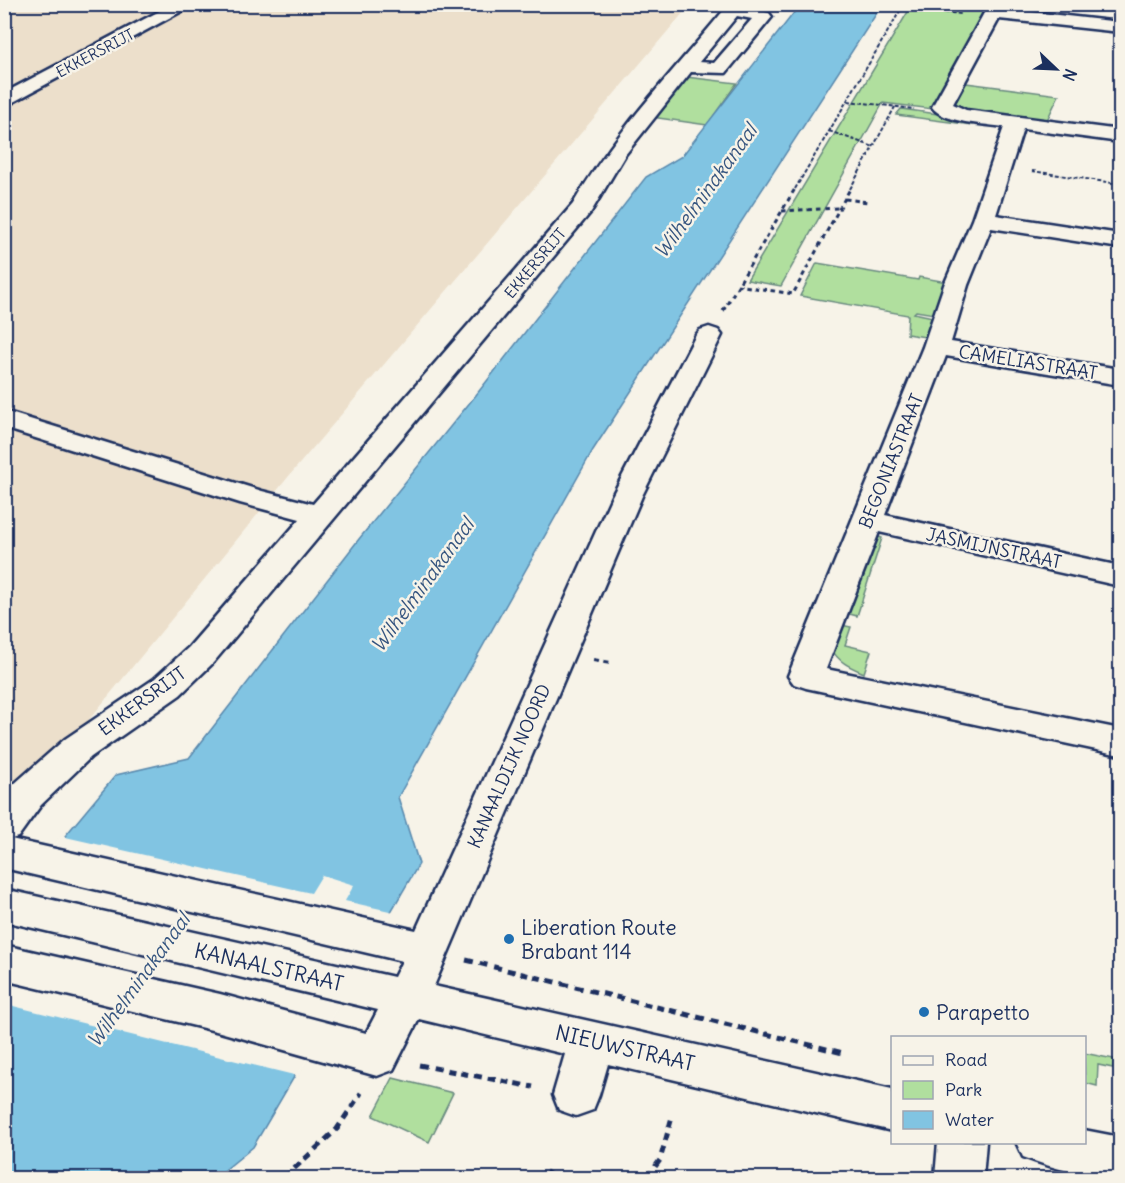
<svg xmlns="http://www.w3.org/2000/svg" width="1125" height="1183" font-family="Delius,sans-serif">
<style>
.built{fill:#ecdfcb}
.green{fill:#b0df9e;stroke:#66877e;stroke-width:1.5}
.water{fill:#81c4e2;stroke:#5888ad;stroke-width:1.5}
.pier{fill:#f7f3e8}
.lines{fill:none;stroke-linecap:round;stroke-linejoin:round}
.minor-casing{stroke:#1b2f5e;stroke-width:5}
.path-far3{stroke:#1b2f5e;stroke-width:2;stroke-dasharray:4 2;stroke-linecap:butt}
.path-far2{stroke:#1b2f5e;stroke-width:3;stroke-dasharray:4.5 4;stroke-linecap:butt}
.path-far1{stroke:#1b2f5e;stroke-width:4;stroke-dasharray:6 4.5;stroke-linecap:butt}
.path{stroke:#1b2f5e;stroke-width:5;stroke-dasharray:8 6;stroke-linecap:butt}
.minor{fill:#f7f3e8;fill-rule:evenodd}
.poi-dot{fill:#1f6fb2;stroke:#f7f3e8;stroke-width:2}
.labels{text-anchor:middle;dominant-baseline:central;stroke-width:5;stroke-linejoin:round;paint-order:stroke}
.far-street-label{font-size:15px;fill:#1b2f5e;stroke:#f7f3e8}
.street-label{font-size:18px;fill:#1b2f5e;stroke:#f7f3e8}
.water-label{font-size:20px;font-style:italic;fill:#34547f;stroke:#f7f3e8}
.near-poi-label{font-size:21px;fill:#1b2f5e;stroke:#f7f3e8;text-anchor:start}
.near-street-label{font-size:21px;fill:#1b2f5e;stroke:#f7f3e8}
</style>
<rect width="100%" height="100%" fill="#f7f3e8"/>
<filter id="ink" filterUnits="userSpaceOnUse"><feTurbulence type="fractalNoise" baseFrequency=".0167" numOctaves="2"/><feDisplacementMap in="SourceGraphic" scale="12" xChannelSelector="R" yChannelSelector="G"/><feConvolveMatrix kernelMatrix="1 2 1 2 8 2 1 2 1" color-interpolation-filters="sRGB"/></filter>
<g filter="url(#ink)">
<path class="built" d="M 5,5 L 690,5 L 289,476 L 5,822 Z"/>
<g class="green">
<path d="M 912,5 L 989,5 L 950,111 L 883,103 L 781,286 L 747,280 Z"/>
<path d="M 686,77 L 737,83 L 707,125 L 651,117 Z"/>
<path d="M 966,83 L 1059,95 L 1046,122 L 971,112 L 954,105 Z"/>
<path d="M 901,109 L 975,119 L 972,125 L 896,115 Z"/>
<path d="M 817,263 L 918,280 L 919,277 L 947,282 L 934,314 L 916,311 L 914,313 L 933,317 L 925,337 L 907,334 L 908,315 L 800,296 Z"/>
<path d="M 879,537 L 882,538 L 857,616 L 846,613 L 876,539 Z"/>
<path d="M 841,625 L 851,627 L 845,645 L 871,651 L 864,673 C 850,667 838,662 831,648 Z"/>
<path d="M 1084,1053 L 1114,1059 L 1113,1068 L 1098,1065 L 1097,1086 L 1085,1083 Z"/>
<path d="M 393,1078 L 453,1093 L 429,1142 L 373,1116 Z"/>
</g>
<path class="water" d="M 800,5 L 882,5 L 593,450 L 398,797 L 419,864 L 253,1147 L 215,1178 L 5,1178 L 5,908 L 116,775 L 189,758 L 359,539 L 476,395 L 646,177 L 682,156 Z"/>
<path class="pier" d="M 61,836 L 311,893 L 322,875 L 354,885 L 345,901 L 394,912 L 298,1076 L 5,1004 L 4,904 Z"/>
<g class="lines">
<defs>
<g id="minor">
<path d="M 173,4 L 195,4 L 4,107 L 4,93 Z"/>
<path d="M 729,4 L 746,4 L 744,7 L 769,13 L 772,17 L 726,73 L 691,72 L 625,155 L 591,212 L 213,663 L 180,695 L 91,757 L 41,805 L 18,837 L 11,839 L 416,930 L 612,496 L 696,335 L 700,330 L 709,327 L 718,330 L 722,335 L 642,496 L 434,986 L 892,1089 L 892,1131 L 608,1064 L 599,1095 L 593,1110 L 576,1116 L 559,1110 L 553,1095 L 565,1054 L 419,1019 L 393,1070 L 377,1076 L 220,1032 L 4,980 L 4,945 L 220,994 L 366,1033 L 378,1010 L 4,921 L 4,889 L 394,977 L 402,961 L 4,868 L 4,797 L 13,785 L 65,739 L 154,679 L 189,647 L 300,519 L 240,503 L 4,428 L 4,411 L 262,491 L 313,504 L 573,204 C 617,129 675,70 729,4 ZM 737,16 L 752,19 L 714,63 L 699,62 Z"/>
<path d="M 989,4 L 1006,4 L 1004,9 L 1120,22 L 1120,32 L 999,19 L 953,104 L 966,110 L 1120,130 L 1120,142 L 1023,129 L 996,215 L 1120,234 L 1120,248 L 991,228 L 968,285 L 951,342 L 1120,369 L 1120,385 L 946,356 L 885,515 L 1120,566 L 1120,586 L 879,532 L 826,669 L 1120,729 L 1120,755 L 806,688 L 794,684 L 788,676 L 923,347 L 944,285 L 972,220 L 1004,127 C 986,124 943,123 932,107 Z"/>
<path d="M 1084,1130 L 1120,1137 L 1120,1178 C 1089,1178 1052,1168 1023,1157 L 1016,1142 L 1084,1142 Z"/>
<path d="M 938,1142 L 986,1142 L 983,1178 L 935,1178 Z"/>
</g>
</defs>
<use href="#minor" class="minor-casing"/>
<g class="path-far3">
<path d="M 903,8 L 961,14"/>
<path d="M 848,101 L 914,109"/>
<path d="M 829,131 L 874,147"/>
<path d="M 1032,171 L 1120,184"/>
<path d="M 795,189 L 904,4"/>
<path d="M 850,189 L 895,107"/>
</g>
<g class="path-far2">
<path d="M 845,199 L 868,202"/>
<path d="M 782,211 L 839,208"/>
<path d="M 737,285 L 793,294 L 851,187"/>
<path d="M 723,311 L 796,187"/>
</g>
<path class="path-far1" d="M 593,660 L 611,663"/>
<g class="path">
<path d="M 466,960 L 843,1053"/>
<path d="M 419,1065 L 533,1087"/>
<path d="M 284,1178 L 337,1129 L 361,1093"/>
<path d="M 545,1178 L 549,1171"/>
<path d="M 647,1178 L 660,1160 L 672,1117"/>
</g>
<use href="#minor" class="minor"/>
</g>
</g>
<g class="poi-dot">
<circle cx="509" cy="939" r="6"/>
<circle cx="924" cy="1012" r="6"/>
</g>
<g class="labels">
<g class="far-street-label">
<text transform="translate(95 53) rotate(-28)">EKKERSRIJT</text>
<text transform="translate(535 263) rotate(-50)">EKKERSRIJT</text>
</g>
<g class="street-label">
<text transform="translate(1028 362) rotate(9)">CAMELIASTRAAT</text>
<text transform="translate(891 461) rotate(-68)">BEGONIASTRAAT</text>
<text transform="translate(994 548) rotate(12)">JASMIJNSTRAAT</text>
<text transform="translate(142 701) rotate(-36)">EKKERSRIJT</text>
<text transform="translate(509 766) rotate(-66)">KANAALDIJK NOORD</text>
</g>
<g class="water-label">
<text transform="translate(705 191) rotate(-54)">Wilhelminakanaal</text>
<text transform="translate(422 585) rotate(-54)">Wilhelminakanaal</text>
<text transform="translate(138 980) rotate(-54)">Wilhelminakanaal</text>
</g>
<g class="near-poi-label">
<text x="521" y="927">Liberation Route<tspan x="521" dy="24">Brabant 114</tspan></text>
<text x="936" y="1012">Parapetto</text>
</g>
<g class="near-street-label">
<text transform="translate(269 967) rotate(13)">KANAALSTRAAT</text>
<text transform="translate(625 1048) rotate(13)">NIEUWSTRAAT</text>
</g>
</g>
<rect width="1125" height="1183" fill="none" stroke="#f7f3e8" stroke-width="24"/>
<rect x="12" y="12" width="1101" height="1159" fill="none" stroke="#1b2f5e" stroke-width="2" filter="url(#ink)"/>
<rect x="891" y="1036" width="195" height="108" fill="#f7f3e8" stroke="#9fa5b1" stroke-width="1.5"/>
<rect x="903" y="1056" width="30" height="9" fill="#f7f3e8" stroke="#9fa5b1" stroke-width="1.5"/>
<text x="945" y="1066" font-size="18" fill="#1b2f5e">Road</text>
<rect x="903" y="1081" width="30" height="18" fill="#b0df9e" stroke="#9fa5b1" stroke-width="1.5"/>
<text x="945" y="1096" font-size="18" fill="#1b2f5e">Park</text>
<rect x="903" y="1111" width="30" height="18" fill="#81c4e2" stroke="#9fa5b1" stroke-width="1.5"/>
<text x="945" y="1126" font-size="18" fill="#1b2f5e">Water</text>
<g transform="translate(1056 69) rotate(113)" stroke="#f7f3e8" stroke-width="4.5" paint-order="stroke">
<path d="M0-4.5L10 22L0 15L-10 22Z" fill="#1b2f5e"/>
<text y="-9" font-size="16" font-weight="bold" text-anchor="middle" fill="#1b2f5e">N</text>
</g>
</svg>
